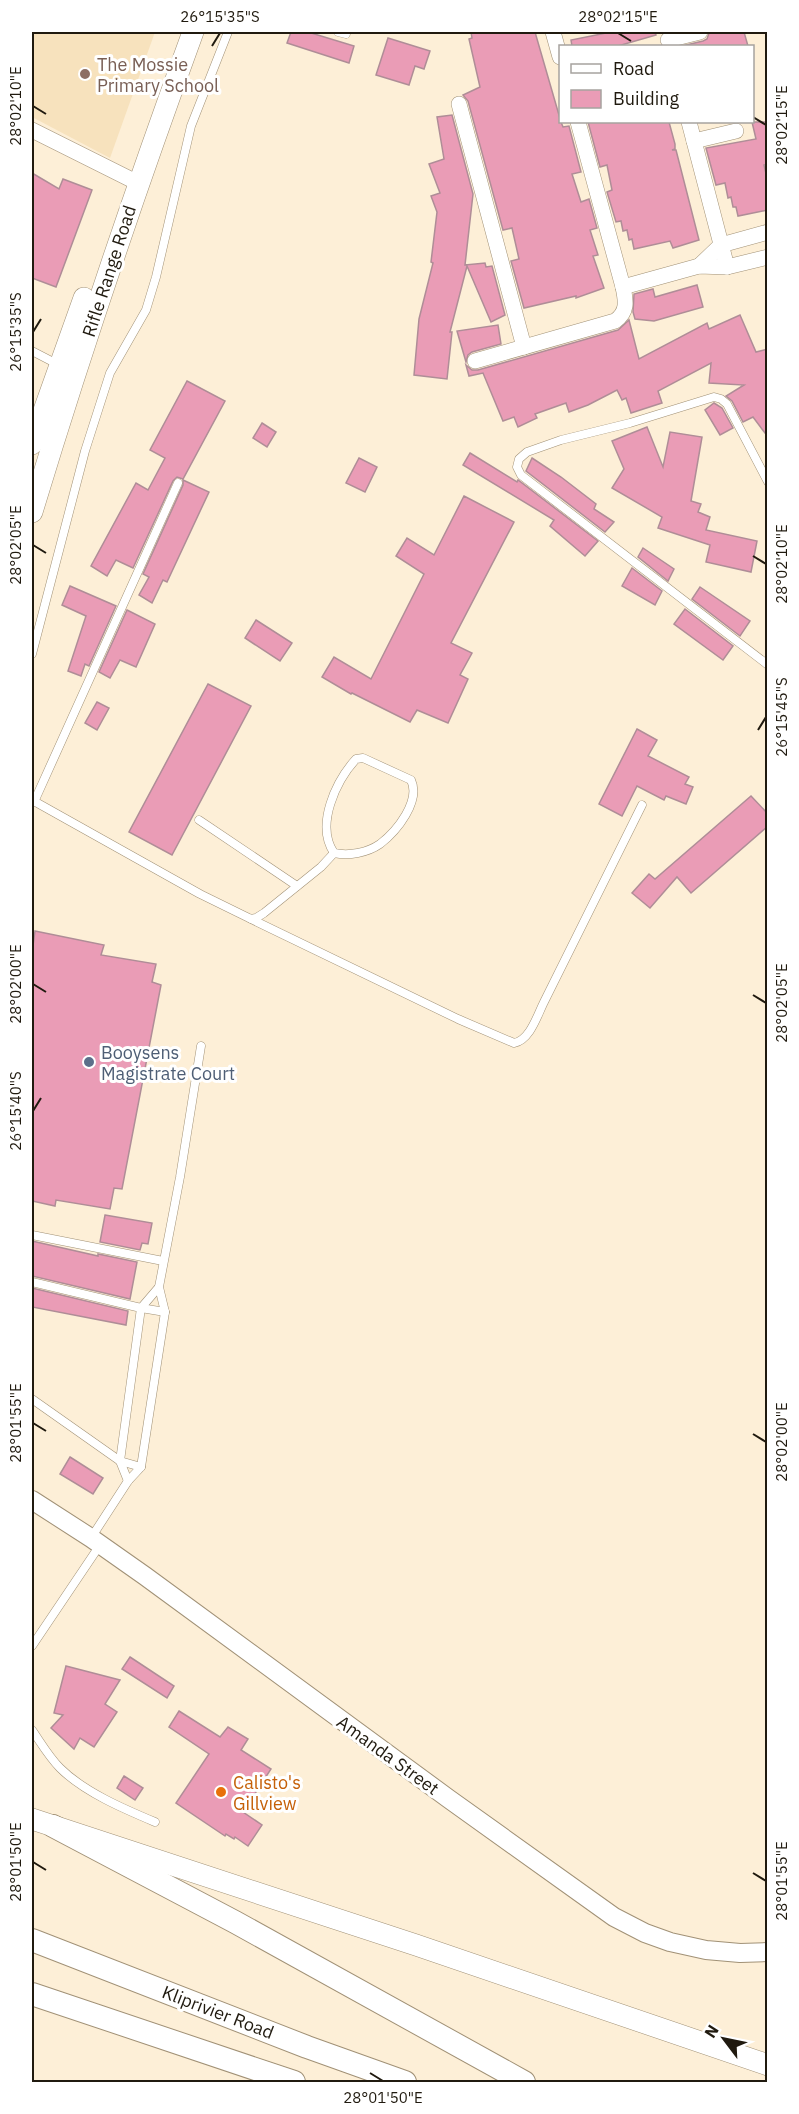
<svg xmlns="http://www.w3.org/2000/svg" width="799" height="2114" font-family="'IBM Plex Sans',sans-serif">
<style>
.built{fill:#f7e2bd}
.building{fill:#ea9cb6;stroke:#af8d97;stroke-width:1.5}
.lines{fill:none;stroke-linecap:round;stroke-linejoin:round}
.service-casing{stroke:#a19176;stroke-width:9}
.minor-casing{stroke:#a19176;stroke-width:16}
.tertiary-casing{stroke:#a19176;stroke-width:20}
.secondary-casing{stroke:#a19176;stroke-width:22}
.primary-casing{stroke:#a19176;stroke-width:24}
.service{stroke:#fff;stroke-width:8}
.minor{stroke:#fff;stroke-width:15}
.tertiary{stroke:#fff;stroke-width:18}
.secondary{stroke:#fff;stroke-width:21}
.primary{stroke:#fff;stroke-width:22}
.ticks{fill:none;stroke:#201a0f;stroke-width:2}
.education-dot{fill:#8d6e63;stroke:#fff;stroke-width:2}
.service-dot{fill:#5c6f8a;stroke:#fff;stroke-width:2}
.food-dot{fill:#e8710a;stroke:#fff;stroke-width:2}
.labels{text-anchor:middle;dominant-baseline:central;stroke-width:6;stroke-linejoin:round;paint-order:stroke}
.education-label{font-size:18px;fill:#785e54;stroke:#fff;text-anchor:start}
.street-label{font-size:18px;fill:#201a0f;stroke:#fff}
.service-label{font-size:18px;fill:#4e5e75;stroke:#fff;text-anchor:start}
.food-label{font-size:18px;fill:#c56008;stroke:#fff;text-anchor:start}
.neatline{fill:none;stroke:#201a0f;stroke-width:2}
.ticks-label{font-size:15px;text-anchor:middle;fill:#201a0f}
</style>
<rect width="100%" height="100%" fill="#fdefd7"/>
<path class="built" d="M 32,32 L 155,32 L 110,158 L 32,117 Z"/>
<g class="building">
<path d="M 291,32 L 308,32 L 354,46 L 349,63 L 287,43 Z"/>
<path d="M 471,32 L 535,32 L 561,122 L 563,127 L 569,126 L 581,172 L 572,174 L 581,202 L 589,199 L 597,228 L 590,230 L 598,255 L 593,256 L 604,288 L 576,298 L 576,296 L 524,308 L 511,261 L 519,259 L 512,228 L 503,230 L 468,101 L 463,95 L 480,87 L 469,39 L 472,38 Z"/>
<path d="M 611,32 L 655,32 L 656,35 L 618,46 L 572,46 L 571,40 Z"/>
<path d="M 719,32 L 744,32 L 748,46 L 682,46 L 703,41 L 707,39 L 709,33 Z"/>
<path d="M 388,38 L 430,51 L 424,69 L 415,66 L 409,85 L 376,75 Z"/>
<path d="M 452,115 L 473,194 L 465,265 L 485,263 L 486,267 L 492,266 L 505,315 L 491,322 L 467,266 L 450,332 L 452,332 L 447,379 L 414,375 L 419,319 L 433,263 L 431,262 L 437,212 L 431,196 L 440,193 L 429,164 L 444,159 L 437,117 Z"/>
<path d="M 588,122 L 669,122 L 675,144 L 675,149 L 672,150 L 676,150 L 699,240 L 673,248 L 670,241 L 634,249 L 632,239 L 629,240 L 627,230 L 623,231 L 621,221 L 616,222 L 607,192 L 612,190 L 607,165 L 600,167 Z"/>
<path d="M 752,122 L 768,122 L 768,164 L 764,165 L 768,182 L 768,210 L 738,216 L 736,207 L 733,207 L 731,197 L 728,198 L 725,183 L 716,185 L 706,148 L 756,139 Z"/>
<path d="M 32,173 L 59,189 L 63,179 L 92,190 L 56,287 L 32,278 Z"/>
<path d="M 697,285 L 703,307 L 654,321 L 635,319 L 633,312 L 634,294 L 653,289 L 655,297 Z"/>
<path d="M 740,315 L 756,352 L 768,349 L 768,437 L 753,417 L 743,422 L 732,401 L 726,396 L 744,385 L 709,383 L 711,363 L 658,391 L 662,403 L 631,413 L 626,398 L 622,400 L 617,390 L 588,405 L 569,412 L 566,403 L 535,414 L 537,418 L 518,427 L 514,417 L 503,421 L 483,373 L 469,376 L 466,365 L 472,370 L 478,370 L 618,330 L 629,320 L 639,359 L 707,323 L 709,329 Z"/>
<path d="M 498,325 L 501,344 L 472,352 L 468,355 L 466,362 L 457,331 Z"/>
<path d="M 187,381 L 225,401 L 183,479 L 177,477 L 173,481 L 133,568 L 116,560 L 107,576 L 91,566 L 136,483 L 148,490 L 165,458 L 150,450 Z"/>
<path d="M 714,403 L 722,408 L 733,428 L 720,435 L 705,410 Z"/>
<path d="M 262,423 L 276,432 L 267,447 L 253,438 Z"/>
<path d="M 647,427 L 663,467 L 670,432 L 702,437 L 691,501 L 701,504 L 698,512 L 710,517 L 706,530 L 757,541 L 751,572 L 706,562 L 710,545 L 658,528 L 662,517 L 612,488 L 624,469 L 612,441 Z"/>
<path d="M 470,453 L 517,482 L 518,480 L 598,541 L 585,556 L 550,526 L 554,520 L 463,465 Z"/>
<path d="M 359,458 L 377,467 L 365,492 L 346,483 Z"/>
<path d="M 532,458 L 561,477 L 596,504 L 594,509 L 614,522 L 605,532 L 526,471 Z"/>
<path d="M 183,480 L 209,492 L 167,582 L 163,580 L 152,603 L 139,595 L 149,577 L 143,574 L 183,485 Z"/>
<path d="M 464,496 L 514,522 L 451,643 L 472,653 L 460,675 L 468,679 L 448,723 L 417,710 L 410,722 L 352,693 L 351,694 L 322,677 L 334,657 L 371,679 L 424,574 L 396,556 L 407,538 L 434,555 Z"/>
<path d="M 643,548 L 674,569 L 668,581 L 638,557 Z"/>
<path d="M 632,568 L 662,591 L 655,605 L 622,586 Z"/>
<path d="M 70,586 L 116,606 L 89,666 L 85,664 L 81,676 L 68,671 L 86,616 L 62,605 Z"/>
<path d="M 700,587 L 750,621 L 740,636 L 692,599 Z"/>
<path d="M 685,609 L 733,646 L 723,660 L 674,624 Z"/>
<path d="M 127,610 L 155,624 L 136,667 L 120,660 L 110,678 L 99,672 Z"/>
<path d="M 256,620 L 292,643 L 280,661 L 245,638 Z"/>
<path d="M 208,684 L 251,706 L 172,855 L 129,832 Z"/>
<path d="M 97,702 L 109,708 L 97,730 L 85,723 Z"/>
<path d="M 637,729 L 657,740 L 648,756 L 689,777 L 685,784 L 693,787 L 686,804 L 666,796 L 664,800 L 637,786 L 622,816 L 599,804 Z"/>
<path d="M 751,796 L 768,814 L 768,826 L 691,893 L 677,877 L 650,908 L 632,893 L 649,874 L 655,879 Z"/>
<path d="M 35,931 L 104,945 L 101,955 L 156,964 L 152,982 L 161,985 L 122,1189 L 114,1188 L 110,1209 L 56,1200 L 55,1206 L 32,1201 L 32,953 Z"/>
<path d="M 105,1215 L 152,1223 L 148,1244 L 142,1243 L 140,1250 L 100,1242 Z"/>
<path d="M 32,1241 L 98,1256 L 98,1254 L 137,1262 L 130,1299 L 32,1276 Z"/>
<path d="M 32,1288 L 128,1311 L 126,1325 L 32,1307 Z"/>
<path d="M 70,1457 L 103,1478 L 93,1494 L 60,1474 Z"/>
<path d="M 130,1657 L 174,1686 L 167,1698 L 122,1669 Z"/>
<path d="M 66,1666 L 120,1680 L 105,1704 L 117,1712 L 94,1747 L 80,1738 L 74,1749 L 51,1728 L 63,1715 L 54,1713 Z"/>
<path d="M 179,1711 L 220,1737 L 228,1727 L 248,1739 L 241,1750 L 271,1769 L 243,1812 L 262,1825 L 248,1846 L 235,1837 L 234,1839 L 226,1834 L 225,1836 L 176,1803 L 209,1754 L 169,1727 Z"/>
<path d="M 124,1776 L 143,1788 L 135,1800 L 117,1788 Z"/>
</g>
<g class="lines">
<defs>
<g id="service">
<path d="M 338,32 L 346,34"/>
<path d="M 32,351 L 59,365"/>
<path d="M 768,482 L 727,404 L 721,399 L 714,397 L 630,423 L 561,440 L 527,452 L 519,459 L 517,467 L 521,475 L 768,665"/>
<path d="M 32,654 L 85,451 L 110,373 L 146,310 L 156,277 L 191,126 L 228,32"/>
<path d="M 363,758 L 411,780 C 421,801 397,831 380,844 C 367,853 349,856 334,853 C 315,825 336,781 356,759 Z"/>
<path d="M 32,800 L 200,894 L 251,919 L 256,918 L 264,913 L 321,867 L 334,853"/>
<path d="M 34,802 L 178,483"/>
<path d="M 199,820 L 297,886"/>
<path d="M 251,919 L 458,1019 L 514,1043 C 530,1040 537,1016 544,1002 L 642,805"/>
<path d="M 32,1235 L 163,1261"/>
<path d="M 32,1282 L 141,1308 L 165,1312"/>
<path d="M 32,1399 L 120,1461 L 141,1467"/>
<path d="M 128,1481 L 120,1461 L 141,1308 L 159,1287"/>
<path d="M 91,1538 L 128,1481 L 141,1467 L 165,1312 L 159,1287 L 180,1177 L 201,1046"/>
<path d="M 32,1646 L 100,1545"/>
<path d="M 32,1730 C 41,1743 49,1757 60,1768 C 84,1792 124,1809 155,1822"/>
</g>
<g id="minor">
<path d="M 553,32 L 560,57"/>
<path d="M 668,40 L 700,32"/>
<path d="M 459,104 L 524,347"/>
<path d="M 689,122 L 727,267"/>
<path d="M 32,130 L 138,183"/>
<path d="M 694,141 L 736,131"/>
<path d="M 699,266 L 721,245 L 768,232"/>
<path d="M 623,287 L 699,266 L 727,267 L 768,257"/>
<path d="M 475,361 L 615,321 C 628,312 626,301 623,287 L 578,122"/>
</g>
<path id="tertiary" d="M 32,1500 L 91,1538 L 145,1576 L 449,1799 L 614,1917 L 645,1933 L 670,1942 L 706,1950 L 740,1953 L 768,1952"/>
<g id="secondary">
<path d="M 32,444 L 84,298"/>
<path d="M 32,512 C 81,350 135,191 193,32"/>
<path d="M 32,1819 L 416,1945 L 768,2065"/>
</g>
<g id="primary">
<path d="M 53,1826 L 235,1922 L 524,2082"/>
<path d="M 32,1940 L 307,2047 L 405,2082"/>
<path d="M 32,1994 L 294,2082"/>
</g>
</defs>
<use href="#service" class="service-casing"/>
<use href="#minor" class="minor-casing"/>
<use href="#tertiary" class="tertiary-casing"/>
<use href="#secondary" class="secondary-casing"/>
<use href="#primary" class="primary-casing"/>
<use href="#service" class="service"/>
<use href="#minor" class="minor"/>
<use href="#tertiary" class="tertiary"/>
<use href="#secondary" class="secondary"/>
<use href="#primary" class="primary"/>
</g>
<path class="ticks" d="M 618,33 L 631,41M 212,46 L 220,33M 33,106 L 46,114M 753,117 L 766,125M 33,332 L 41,319M 33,545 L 46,553M 753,556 L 766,564M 758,730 L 766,717M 33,984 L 46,992M 753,995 L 766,1003M 33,1111 L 41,1098M 33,1423 L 46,1431M 753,1434 L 766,1442M 33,1862 L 46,1870M 753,1873 L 766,1881M 370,2073 L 383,2081"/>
<circle class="education-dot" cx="85" cy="74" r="6"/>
<circle class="service-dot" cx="89" cy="1062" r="6"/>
<circle class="food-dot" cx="221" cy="1792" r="6"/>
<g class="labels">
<g class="education-label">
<text x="97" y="64">The Mossie<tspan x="97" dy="21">Primary School</tspan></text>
</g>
<g class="street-label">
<text transform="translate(109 271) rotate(-72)">Rifle Range Road</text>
<text transform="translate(388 1755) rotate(36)">Amanda Street</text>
<text transform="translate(218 2012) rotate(21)">Kliprivier Road</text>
</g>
<g class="service-label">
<text x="101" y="1052">Booysens<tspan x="101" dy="21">Magistrate Court</tspan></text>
</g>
<g class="food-label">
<text x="233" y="1782">Calisto's<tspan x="233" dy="21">Gillview</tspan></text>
</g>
</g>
<rect width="799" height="2114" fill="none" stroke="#ffffff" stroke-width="66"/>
<rect x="559" y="45" width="195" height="78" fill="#ffffff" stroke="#a6a39f" stroke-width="1.5"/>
<rect x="571" y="64" width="30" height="9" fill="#ffffff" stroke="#a6a39f" stroke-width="1.5"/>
<text x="613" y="75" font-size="18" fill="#201a0f">Road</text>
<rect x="571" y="90" width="30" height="18" fill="#ea9cb6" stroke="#a6a39f" stroke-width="1.5"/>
<text x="613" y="105" font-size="18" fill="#201a0f">Building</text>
<g transform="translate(724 2039) rotate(302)" stroke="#ffffff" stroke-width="4.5" paint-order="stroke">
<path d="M0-4.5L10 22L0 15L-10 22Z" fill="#201a0f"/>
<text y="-9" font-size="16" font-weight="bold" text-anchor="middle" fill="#201a0f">N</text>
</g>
<rect x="33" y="33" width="733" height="2048" class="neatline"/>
<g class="ticks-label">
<text x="220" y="22">26°15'35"S</text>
<text x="618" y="22">28°02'15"E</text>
<text transform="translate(16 106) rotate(-90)" y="5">28°02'10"E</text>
<text transform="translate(782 125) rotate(-90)" y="5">28°02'15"E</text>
<text transform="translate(16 332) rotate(-90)" y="5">26°15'35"S</text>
<text transform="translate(16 545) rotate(-90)" y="5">28°02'05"E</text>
<text transform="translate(782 564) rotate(-90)" y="5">28°02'10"E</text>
<text transform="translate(782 717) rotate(-90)" y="5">26°15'45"S</text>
<text transform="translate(16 984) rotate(-90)" y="5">28°02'00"E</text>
<text transform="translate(782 1003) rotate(-90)" y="5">28°02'05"E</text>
<text transform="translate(16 1111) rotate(-90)" y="5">26°15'40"S</text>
<text transform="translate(16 1423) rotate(-90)" y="5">28°01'55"E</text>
<text transform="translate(782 1442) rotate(-90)" y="5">28°02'00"E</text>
<text transform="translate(16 1862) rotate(-90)" y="5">28°01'50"E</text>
<text transform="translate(782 1881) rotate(-90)" y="5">28°01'55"E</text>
<text x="383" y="2103">28°01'50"E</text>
</g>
</svg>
